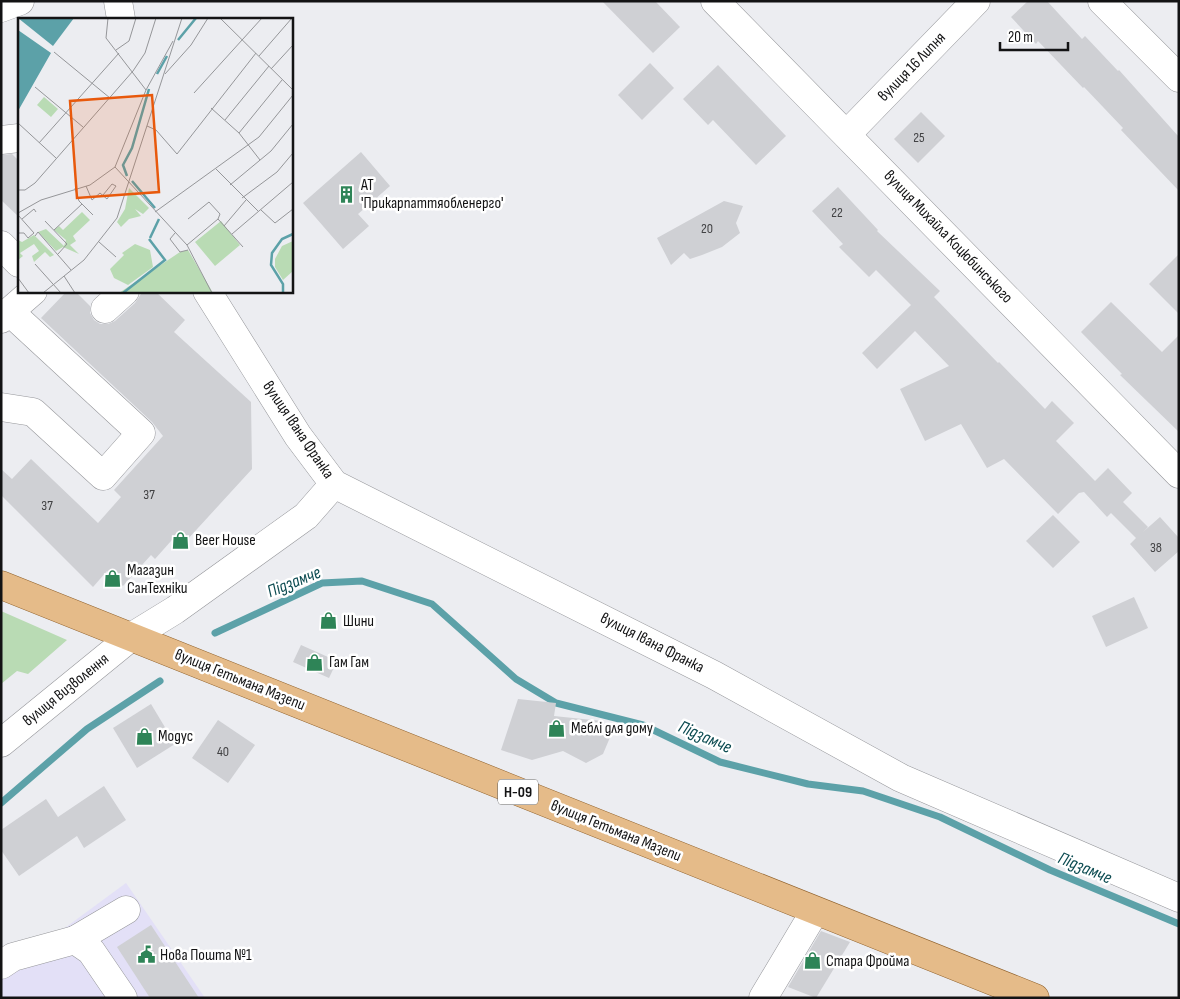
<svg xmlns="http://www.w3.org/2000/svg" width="1180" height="999" font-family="'Sofia Sans Condensed',sans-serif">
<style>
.industrial{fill:#e3e0f7}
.green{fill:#b9dbb4}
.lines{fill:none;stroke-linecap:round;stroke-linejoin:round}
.stream{stroke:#5ca1a8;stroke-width:7}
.building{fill:#cfd0d4}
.minor-casing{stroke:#96979b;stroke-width:29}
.major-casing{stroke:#90622d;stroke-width:29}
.minor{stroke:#fff;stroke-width:28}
.major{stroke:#e5bb89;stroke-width:28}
.labels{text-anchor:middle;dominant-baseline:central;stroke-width:5;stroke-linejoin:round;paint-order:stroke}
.number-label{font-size:14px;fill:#424244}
.shield{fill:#fff;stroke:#5a5a5a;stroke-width:1}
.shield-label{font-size:15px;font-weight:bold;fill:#131314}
.street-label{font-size:16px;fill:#131314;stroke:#fff}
.poi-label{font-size:16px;fill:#131314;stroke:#fff;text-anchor:start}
.water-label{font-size:18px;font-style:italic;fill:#0c4b51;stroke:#fff}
.inset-river{fill:none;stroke:#5ca1a8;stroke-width:2.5}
.inset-road{fill:none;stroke:#959699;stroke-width:1}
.view{fill:#e8590c;fill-opacity:0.15;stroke:#e8590c;stroke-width:2.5}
.inset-edge{fill:none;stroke:#131314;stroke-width:2.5}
</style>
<rect width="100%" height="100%" fill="#ecedf1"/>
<path class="industrial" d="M 126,883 L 205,998 L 1,998 L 1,975 Z"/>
<path class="green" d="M 1,611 L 67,640 L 28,674 L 17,671 L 1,684 Z"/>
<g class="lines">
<g class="stream">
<path d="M 215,633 L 322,583 L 362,581 L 432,604 L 516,679 L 556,703 L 643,725 L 720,762 L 808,784 L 863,791 L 940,817 L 1050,870 L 1179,924"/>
<path d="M 1,803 L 87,729 L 160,681"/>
</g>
</g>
<g class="building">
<path d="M 602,1 L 655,1 L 680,27 L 653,53 Z"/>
<path d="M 1028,1 L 1047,1 L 1082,39 L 1085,36 L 1118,71 L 1119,70 L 1179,137 L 1179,191 L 1121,130 L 1123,128 L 1084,87 L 1083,88 L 1038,41 L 1036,44 L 1011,17 Z"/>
<path d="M 650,63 L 674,88 L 642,120 L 618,95 Z"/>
<path d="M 718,65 L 786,136 L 756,165 L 713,120 L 708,125 L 683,99 Z"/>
<path d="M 921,112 L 945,136 L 918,163 L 894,139 Z"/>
<path d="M 361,152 L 390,186 L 358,214 L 369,226 L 343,249 L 303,203 Z"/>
<path d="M 12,154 L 19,161 L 19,217 L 1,200 L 1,155 Z"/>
<path d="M 838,187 L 878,230 L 877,231 L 940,291 L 934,297 L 998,363 L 999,362 L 1045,409 L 1052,401 L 1074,423 L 1056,441 L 1095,481 L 1108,468 L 1132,493 L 1123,502 L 1148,527 L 1143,532 L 1160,517 L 1179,538 L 1179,551 L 1155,572 L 1130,544 L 1136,538 L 1111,513 L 1107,517 L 1084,492 L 1079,493 L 1058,514 L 1004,459 L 987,468 L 961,424 L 925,441 L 900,389 L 949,366 L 915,331 L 877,369 L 862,353 L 911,305 L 876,270 L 869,277 L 839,247 L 843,244 L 812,211 Z"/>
<path d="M 724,201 L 743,206 L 736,223 L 740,233 L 722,247 L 702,255 L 690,259 L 684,253 L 671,265 L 657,238 Z"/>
<path d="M 1179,254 L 1179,314 L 1149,284 Z"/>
<path d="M 67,291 L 75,291 L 90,306 L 90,313 L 94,320 L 100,324 L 108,324 L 115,321 L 135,303 L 143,291 L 155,291 L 185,320 L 174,332 L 251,402 L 252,469 L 187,540 L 179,532 L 155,559 L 151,555 L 123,586 L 107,571 L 93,587 L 1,495 L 1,469 L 12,479 L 31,459 L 98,523 L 121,497 L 114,490 L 163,436 L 152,422 L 41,318 Z"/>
<path d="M 1111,302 L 1162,352 L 1179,335 L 1179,432 L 1120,375 L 1122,374 L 1081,332 Z"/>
<path d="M 1053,515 L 1080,542 L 1053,568 L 1026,541 Z"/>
<path d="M 1134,597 L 1148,628 L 1106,647 L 1092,616 Z"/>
<path d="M 301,645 L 337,661 L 329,678 L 293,662 Z"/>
<path d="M 518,699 L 556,703 L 554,716 L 602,721 L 611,735 L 603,754 L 586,763 L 563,751 L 532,760 L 501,750 Z"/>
<path d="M 151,704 L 175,744 L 137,768 L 113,728 Z"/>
<path d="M 218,720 L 255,745 L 228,783 L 192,758 Z"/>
<path d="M 104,786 L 126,820 L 84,848 L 77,836 L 19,876 L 1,850 L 1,830 L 46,799 L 58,817 Z"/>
<path d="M 151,925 L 199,998 L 150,998 L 117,947 Z"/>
<path d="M 821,931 L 850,942 L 816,998 L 788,987 Z"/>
</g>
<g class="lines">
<defs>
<g id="minor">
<path d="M 118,1 L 121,19"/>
<path d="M 715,1 L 1179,474"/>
<path d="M 1102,1 L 1179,78"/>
<path d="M 1,8 L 20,1"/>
<path d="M 847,134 L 976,1"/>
<path d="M 1,140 L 19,138"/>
<path d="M 1,245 L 19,263"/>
<path d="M 207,291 L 298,436 L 334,484 L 714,675 L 901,778 L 1179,898"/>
<path d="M 105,309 L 125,291"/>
<path d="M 1,319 L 33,291"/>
<path d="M 1,407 L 33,412 L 103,476 L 141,433 L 10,312"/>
<path d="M 1,743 L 131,637 L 175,610 L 306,516 L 334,484"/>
<path d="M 75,940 L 126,910"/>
<path d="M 1,965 L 13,957 L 75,940 L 91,951 L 123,998"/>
<path d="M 763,998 L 815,911"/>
</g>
<path id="major" d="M 1,585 L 1035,998"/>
</defs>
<use href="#minor" class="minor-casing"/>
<use href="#major" class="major-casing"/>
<use href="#minor" class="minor"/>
<use href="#major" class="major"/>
</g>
<defs>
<symbol id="building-bare" viewBox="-9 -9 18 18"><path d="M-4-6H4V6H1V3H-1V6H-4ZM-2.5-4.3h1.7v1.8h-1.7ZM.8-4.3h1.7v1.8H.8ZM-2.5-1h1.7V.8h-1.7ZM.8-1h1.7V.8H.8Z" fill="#2e8457" stroke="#fff" stroke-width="2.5" paint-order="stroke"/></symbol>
<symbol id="shop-bare" viewBox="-9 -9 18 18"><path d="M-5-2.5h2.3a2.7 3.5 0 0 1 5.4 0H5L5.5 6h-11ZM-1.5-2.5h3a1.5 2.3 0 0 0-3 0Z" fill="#2e8457" stroke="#fff" stroke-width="2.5" paint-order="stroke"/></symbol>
<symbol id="civic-bare" viewBox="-9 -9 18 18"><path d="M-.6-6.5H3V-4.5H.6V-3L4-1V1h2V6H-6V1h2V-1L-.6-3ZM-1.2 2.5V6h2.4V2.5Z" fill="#2e8457" stroke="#fff" stroke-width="2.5" paint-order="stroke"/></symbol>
</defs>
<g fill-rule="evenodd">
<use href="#building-bare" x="334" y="182" width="25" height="25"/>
<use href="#shop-bare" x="168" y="528" width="25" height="25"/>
<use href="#shop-bare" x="100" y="566" width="25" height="25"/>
<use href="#shop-bare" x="316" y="608" width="25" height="25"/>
<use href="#shop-bare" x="302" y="650" width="25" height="25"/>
<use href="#shop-bare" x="544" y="716" width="25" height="25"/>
<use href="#shop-bare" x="132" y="724" width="25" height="25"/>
<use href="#civic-bare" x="134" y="942" width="25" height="25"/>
<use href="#shop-bare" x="800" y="948" width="25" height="25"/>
</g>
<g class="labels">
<g class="number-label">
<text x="919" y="137">25</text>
<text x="837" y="212">22</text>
<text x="707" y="228">20</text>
<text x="149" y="494">37</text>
<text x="47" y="505">37</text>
<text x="1156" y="547">38</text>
<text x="223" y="751">40</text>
</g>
<rect class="shield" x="498" y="779.5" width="40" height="25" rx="4"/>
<g class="shield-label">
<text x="518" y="792">Н-09</text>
</g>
<g class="street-label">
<text transform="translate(912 67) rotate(-46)">вулиця 16 Липня</text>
<text transform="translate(948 237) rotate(46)">вулиця Михайла Коцюбинського</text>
<text transform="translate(298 430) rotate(56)">вулиця Івана Франка</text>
<text transform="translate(652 643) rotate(27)">вулиця Івана Франка</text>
<text transform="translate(240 680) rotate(22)">вулиця Гетьмана Мазепи</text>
<text transform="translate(66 690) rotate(-39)">вулиця Визволення</text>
<text transform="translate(616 831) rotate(22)">вулиця Гетьмана Мазепи</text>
</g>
<g class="poi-label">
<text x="361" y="185">АТ<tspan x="361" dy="18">'Прикарпаттяобленерго'</tspan></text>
<text x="195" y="540">Beer House</text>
<text x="127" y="570">Магазин<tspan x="127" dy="18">СанТехніки</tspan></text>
<text x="343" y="621">Шини</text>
<text x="329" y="662">Гам Гам</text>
<text x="571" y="728">Меблі для дому</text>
<text x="158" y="736">Модус</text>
<text x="160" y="955">Нова Пошта №1</text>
<text x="826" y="961">Стара Фройма</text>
</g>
<g class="water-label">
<text transform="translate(294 582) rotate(-22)">Підзамче</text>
<text transform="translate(705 737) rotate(24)">Підзамче</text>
<text transform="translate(1085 868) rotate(23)">Підзамче</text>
</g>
</g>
<g transform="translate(18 18)">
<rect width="275" height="275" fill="#ecedf1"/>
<path d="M 26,79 L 40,91 L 33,99 L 19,87 ZM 111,170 L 131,190 L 125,196 L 117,191 L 123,198 L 111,201 L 103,209 L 99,204 L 107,191 ZM 64,194 L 72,202 L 55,218 L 58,223 L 52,227 L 61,236 L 45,229 L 38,233 L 20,214 L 28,211 L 46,228 L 48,222 L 36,212 L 41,208 L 45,212 ZM 203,203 L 222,227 L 197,248 L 177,224 ZM 16,217 L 36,237 L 32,239 L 27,234 L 16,244 L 14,238 L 21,233 L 16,226 L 2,235 L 5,238 L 0,242 L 0,222 L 4,224 ZM 275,223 L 275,253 L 265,262 L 257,249 L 257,241 L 264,228 ZM 117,226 L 132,232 L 135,249 L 110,267 L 96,260 L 92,251 L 106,237 L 104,235 ZM 170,232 L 195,275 L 101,275 L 162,234 Z" fill="#b9dbb4"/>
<path d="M 0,0 L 56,0 L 35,28 ZM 0,12 L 33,35 L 0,93 Z" fill="#5ca1a8"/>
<path class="inset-river" d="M 160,22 L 178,0M 139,56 L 149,38M 109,158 L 105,147 L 114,130 L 131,71M 114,163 L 137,190M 132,220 L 141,201M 105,275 L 147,242 L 131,221M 265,275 L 265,266 L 253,247 L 254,235 L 264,221 L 275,216"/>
<path class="inset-road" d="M 90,0 L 88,20 L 128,72M 202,0 L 275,72M 98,32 L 111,23 L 118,0M 36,34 L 92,80M 241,38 L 274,0M 253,51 L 275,27M 147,56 L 173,27 L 190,0M 17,69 L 65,109M 176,75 L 244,0M 193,90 L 221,115 L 242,142M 207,102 L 251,48M 0,105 L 38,140M 129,108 L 138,112 L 159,136 L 238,35M 221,115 L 264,62M 21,125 L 101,35M 97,149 L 169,227 L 194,275M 198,151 L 240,193M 212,167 L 253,133 L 275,106M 68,168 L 74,182 L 82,175 L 89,181 L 98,168 L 94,166 L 85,177M 57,170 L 61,183 L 75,197M 0,172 L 7,172 L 17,165 L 115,53 L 127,35 L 138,0M 224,180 L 259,154 L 275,135M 243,192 L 257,205 L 275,191M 137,194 L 241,119 L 275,77M 0,195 L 23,182 L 72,167 L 97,149 L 128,72 L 155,23M 0,197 L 16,215 L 10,220 L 6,215 L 0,215M 4,201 L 16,191 L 18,194M 200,201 L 225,229M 27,203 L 49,226 L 40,236M 206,208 L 228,182M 36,212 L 64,186M 157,215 L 152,221 L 162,234 L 170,232M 214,216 L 275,164M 17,218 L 20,214 L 53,252M 81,224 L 98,239M 169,227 L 200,201 L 202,196 L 191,184 L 170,201M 17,246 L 43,275M 46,258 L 57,275M 0,260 L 11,275M 25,275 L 66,242 L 99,200 L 164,0"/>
<path class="view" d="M 134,77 L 141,174 L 59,180 L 52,83 Z"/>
<rect width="275" height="275" class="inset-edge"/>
</g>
<rect width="1180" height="999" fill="none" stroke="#131314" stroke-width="5"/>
<path d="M1000 42v8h68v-8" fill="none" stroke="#131314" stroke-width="2.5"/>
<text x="1008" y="42" font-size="15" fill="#131314" stroke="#ffffff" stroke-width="4" paint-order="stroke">20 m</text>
</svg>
